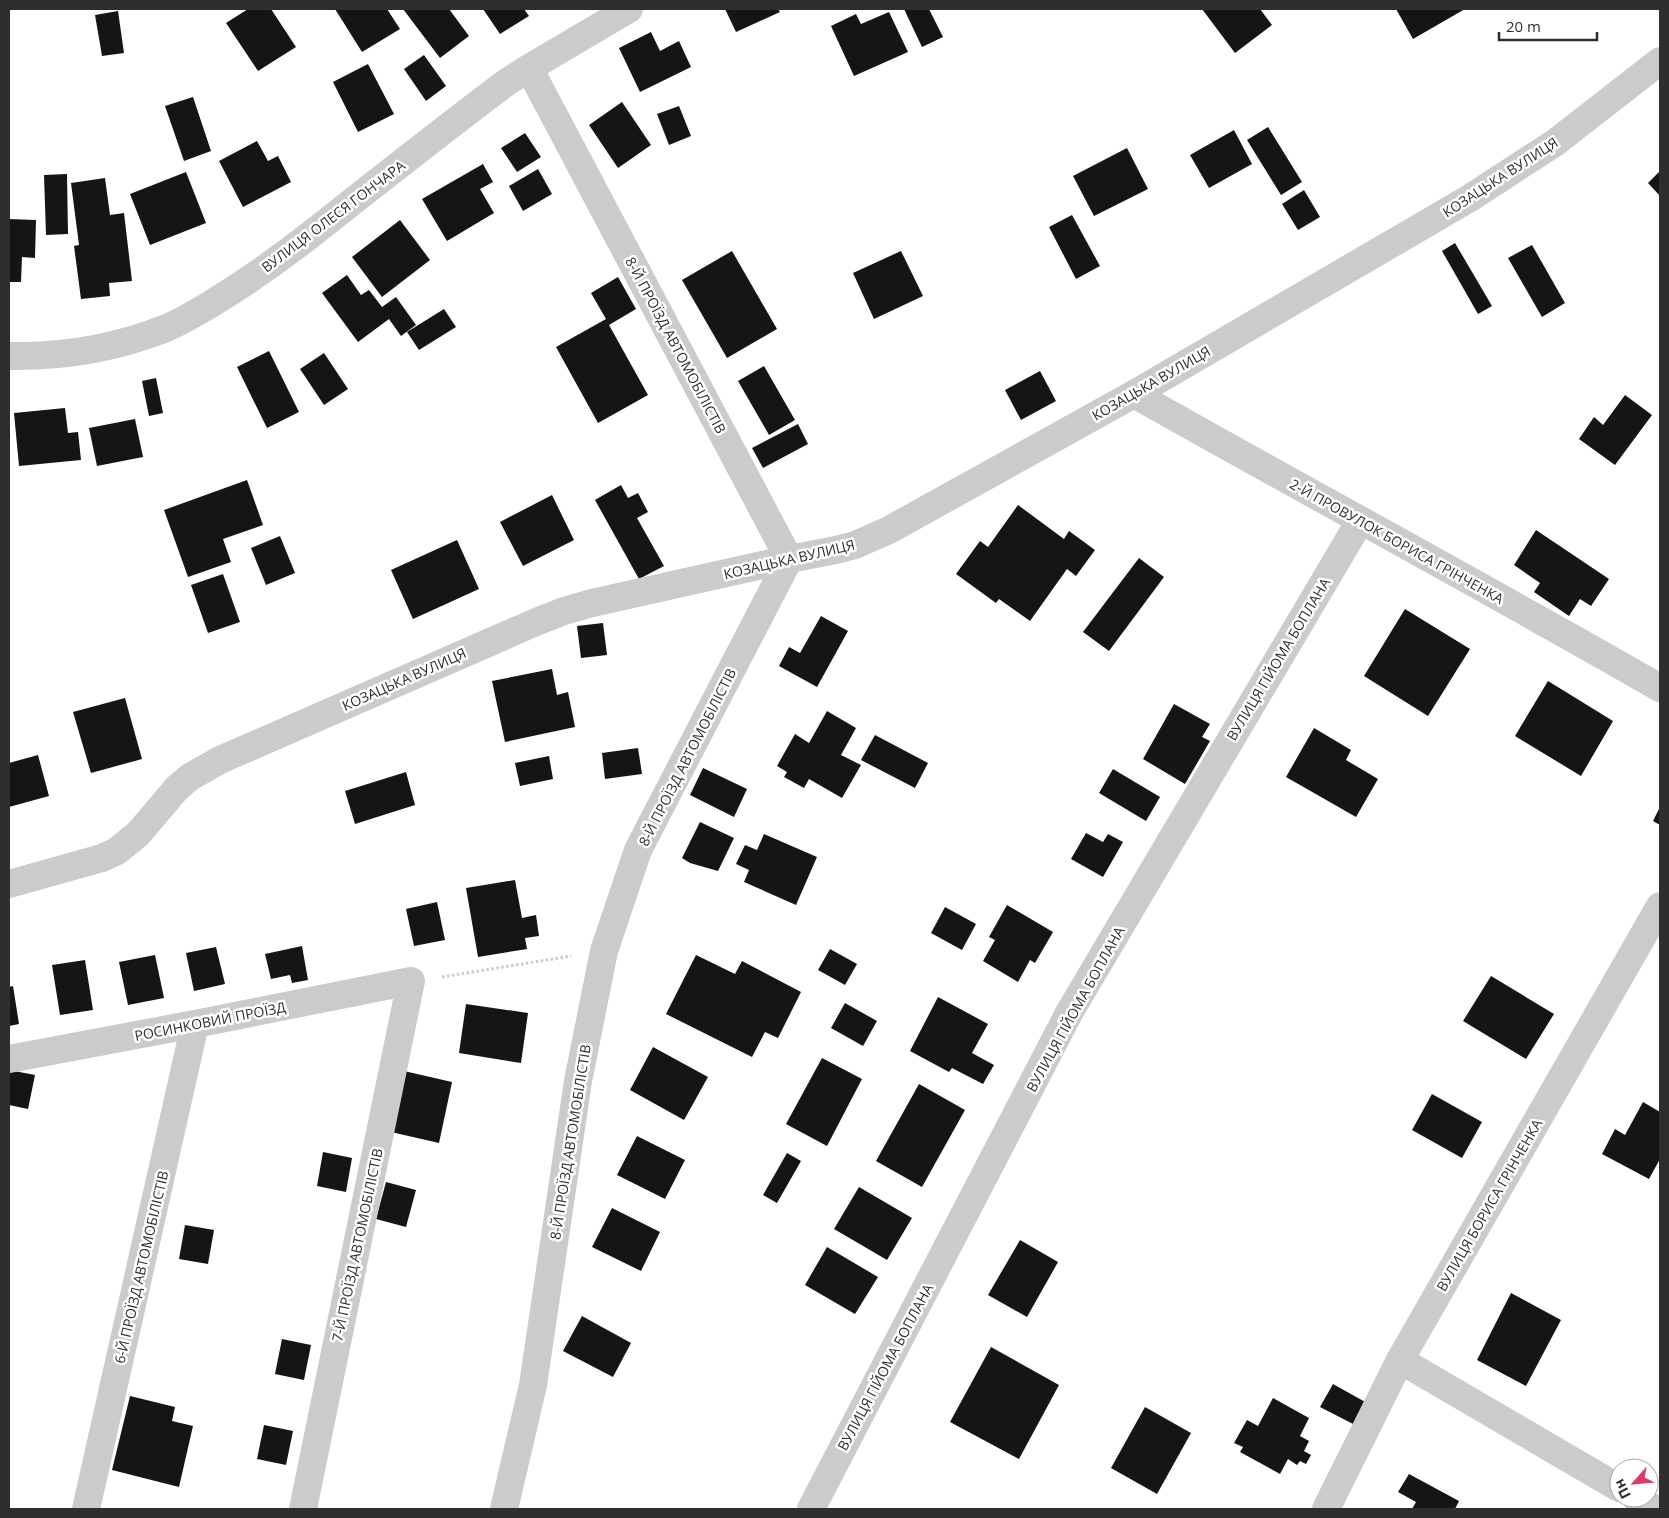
<svg xmlns="http://www.w3.org/2000/svg" width="1669" height="1518" font-family="'Open Sans',sans-serif">
<style>
.building{fill:#151515}
.lines{fill:none;stroke-linecap:round;stroke-linejoin:round}
.path{stroke:#cbcbcb;stroke-width:3;stroke-dasharray:2.5 2.5;stroke-linecap:butt}
.street{stroke:#cbcbcb;stroke-width:28}
.labels{text-anchor:middle;dominant-baseline:central;stroke-width:5;stroke-linejoin:round;paint-order:stroke}
.street-label{font-size:14px;fill:#2e2e2e;stroke:#fff}
</style>
<rect width="100%" height="100%" fill="#fff"/>
<g class="building">
<path d="M 248,9 L 271,9 L 296,47 L 258,71 L 226,23 Z"/>
<path d="M 335,9 L 387,9 L 400,29 L 362,52 Z"/>
<path d="M 403,9 L 449,9 L 469,36 L 440,58 Z"/>
<path d="M 483,9 L 524,9 L 529,16 L 500,34 Z"/>
<path d="M 725,9 L 778,9 L 780,12 L 736,32 Z"/>
<path d="M 904,9 L 929,9 L 943,37 L 922,47 Z"/>
<path d="M 1202,9 L 1260,9 L 1272,25 L 1235,53 Z"/>
<path d="M 1396,9 L 1465,9 L 1413,39 Z"/>
<path d="M 118,11 L 124,53 L 102,56 L 95,15 Z"/>
<path d="M 889,12 L 908,52 L 854,76 L 831,26 L 856,14 L 861,24 Z"/>
<path d="M 651,32 L 660,51 L 679,41 L 691,67 L 640,92 L 619,48 Z"/>
<path d="M 424,55 L 446,86 L 426,101 L 404,69 Z"/>
<path d="M 368,64 L 394,114 L 358,132 L 333,82 Z"/>
<path d="M 193,97 L 211,151 L 184,161 L 165,106 Z"/>
<path d="M 622,102 L 651,145 L 618,168 L 589,125 Z"/>
<path d="M 679,106 L 691,136 L 669,145 L 657,114 Z"/>
<path d="M 1268,127 L 1302,182 L 1281,195 L 1247,140 Z"/>
<path d="M 1234,130 L 1252,164 L 1209,188 L 1190,155 Z"/>
<path d="M 525,133 L 541,157 L 517,172 L 501,148 Z"/>
<path d="M 257,141 L 268,161 L 278,156 L 291,182 L 243,207 L 219,161 Z"/>
<path d="M 1127,148 L 1148,189 L 1094,216 L 1073,176 Z"/>
<path d="M 483,164 L 493,182 L 480,189 L 494,213 L 447,241 L 422,199 Z"/>
<path d="M 538,169 L 552,194 L 523,211 L 509,186 Z"/>
<path d="M 1660,171 L 1660,196 L 1648,183 Z"/>
<path d="M 186,172 L 206,223 L 150,245 L 130,194 Z"/>
<path d="M 67,174 L 68,234 L 46,235 L 44,175 Z"/>
<path d="M 105,178 L 110,215 L 124,213 L 132,281 L 109,283 L 110,296 L 81,299 L 74,246 L 79,245 L 71,183 Z"/>
<path d="M 1304,190 L 1320,217 L 1298,230 L 1282,204 Z"/>
<path d="M 1072,215 L 1100,266 L 1076,279 L 1049,227 Z"/>
<path d="M 9,219 L 36,220 L 35,258 L 22,257 L 21,282 L 9,282 Z"/>
<path d="M 400,220 L 430,260 L 382,297 L 352,257 Z"/>
<path d="M 1455,243 L 1492,306 L 1478,314 L 1442,251 Z"/>
<path d="M 1532,245 L 1565,303 L 1542,317 L 1508,258 Z"/>
<path d="M 732,251 L 777,329 L 727,358 L 682,280 Z"/>
<path d="M 901,251 L 923,296 L 874,319 L 853,273 Z"/>
<path d="M 347,275 L 361,295 L 369,290 L 382,307 L 396,297 L 416,325 L 401,336 L 389,319 L 358,342 L 322,293 Z"/>
<path d="M 618,277 L 636,309 L 609,325 L 648,395 L 598,423 L 556,347 L 606,319 L 591,293 Z"/>
<path d="M 444,309 L 456,327 L 419,350 L 407,332 Z"/>
<path d="M 269,351 L 299,412 L 267,428 L 237,367 Z"/>
<path d="M 324,353 L 348,389 L 324,405 L 300,369 Z"/>
<path d="M 764,366 L 795,420 L 769,435 L 738,381 Z"/>
<path d="M 1040,371 L 1056,401 L 1021,420 L 1005,390 Z"/>
<path d="M 156,378 L 163,413 L 149,416 L 142,381 Z"/>
<path d="M 1625,395 L 1652,415 L 1615,465 L 1579,439 L 1594,417 L 1603,425 Z"/>
<path d="M 65,408 L 68,433 L 78,432 L 81,460 L 19,466 L 14,413 Z"/>
<path d="M 135,419 L 143,457 L 97,466 L 89,428 Z"/>
<path d="M 798,424 L 808,444 L 763,468 L 752,448 Z"/>
<path d="M 247,480 L 263,525 L 223,539 L 231,562 L 188,577 L 164,510 Z"/>
<path d="M 621,485 L 628,498 L 638,493 L 648,512 L 637,518 L 664,566 L 639,579 L 595,500 Z"/>
<path d="M 552,495 L 574,540 L 523,566 L 500,522 Z"/>
<path d="M 1018,505 L 1064,539 L 1069,531 L 1095,550 L 1076,576 L 1067,569 L 1030,621 L 999,599 L 996,603 L 956,574 L 980,541 L 988,547 Z"/>
<path d="M 1536,530 L 1609,579 L 1591,606 L 1580,599 L 1569,616 L 1534,592 L 1540,583 L 1514,565 Z"/>
<path d="M 280,536 L 295,573 L 266,585 L 251,548 Z"/>
<path d="M 457,540 L 479,589 L 413,619 L 391,570 Z"/>
<path d="M 1139,558 L 1164,577 L 1109,651 L 1083,632 Z"/>
<path d="M 223,574 L 240,622 L 208,633 L 191,585 Z"/>
<path d="M 1405,609 L 1470,649 L 1428,716 L 1364,676 Z"/>
<path d="M 821,616 L 848,631 L 817,687 L 779,666 L 789,647 L 800,653 Z"/>
<path d="M 603,623 L 607,655 L 581,658 L 577,626 Z"/>
<path d="M 552,669 L 557,695 L 568,692 L 575,727 L 505,742 L 492,681 Z"/>
<path d="M 1548,681 L 1613,721 L 1581,776 L 1515,736 Z"/>
<path d="M 125,698 L 142,759 L 91,773 L 73,712 Z"/>
<path d="M 1174,704 L 1210,724 L 1202,737 L 1210,741 L 1185,784 L 1143,759 Z"/>
<path d="M 827,711 L 856,728 L 841,755 L 861,765 L 842,798 L 809,779 L 804,788 L 784,777 L 787,772 L 777,766 L 795,734 L 809,743 Z"/>
<path d="M 1314,728 L 1351,750 L 1346,760 L 1378,779 L 1356,817 L 1286,777 Z"/>
<path d="M 875,735 L 928,763 L 915,788 L 861,760 Z"/>
<path d="M 638,748 L 642,774 L 605,779 L 602,753 Z"/>
<path d="M 38,755 L 49,796 L 9,807 L 9,763 Z"/>
<path d="M 549,756 L 553,779 L 520,786 L 515,763 Z"/>
<path d="M 703,768 L 747,789 L 734,817 L 690,795 Z"/>
<path d="M 1113,769 L 1160,797 L 1146,821 L 1099,793 Z"/>
<path d="M 406,772 L 415,805 L 355,824 L 345,791 Z"/>
<path d="M 1660,807 L 1660,825 L 1653,821 Z"/>
<path d="M 700,822 L 734,838 L 718,871 L 690,863 L 682,858 Z"/>
<path d="M 1086,833 L 1103,842 L 1108,834 L 1123,842 L 1103,877 L 1071,859 Z"/>
<path d="M 764,834 L 817,857 L 796,905 L 744,882 L 749,870 L 736,864 L 745,845 L 757,850 Z"/>
<path d="M 515,880 L 522,918 L 536,915 L 539,936 L 525,938 L 527,949 L 478,957 L 466,888 Z"/>
<path d="M 437,902 L 445,940 L 414,946 L 406,909 Z"/>
<path d="M 1007,905 L 1053,932 L 1035,963 L 1030,960 L 1018,982 L 983,961 L 995,940 L 989,937 Z"/>
<path d="M 945,907 L 976,924 L 962,950 L 931,933 Z"/>
<path d="M 302,946 L 308,980 L 292,983 L 290,975 L 271,979 L 265,954 Z"/>
<path d="M 216,947 L 225,984 L 194,991 L 186,953 Z"/>
<path d="M 830,949 L 857,964 L 845,985 L 818,970 Z"/>
<path d="M 155,955 L 164,998 L 128,1005 L 119,962 Z"/>
<path d="M 696,955 L 735,974 L 742,961 L 801,992 L 778,1038 L 765,1032 L 752,1057 L 666,1014 Z"/>
<path d="M 85,960 L 93,1010 L 60,1015 L 52,965 Z"/>
<path d="M 1491,976 L 1554,1014 L 1526,1059 L 1463,1021 Z"/>
<path d="M 13,986 L 19,1024 L 9,1026 L 9,987 Z"/>
<path d="M 938,997 L 988,1024 L 972,1053 L 994,1065 L 983,1084 L 952,1068 L 949,1072 L 910,1051 Z"/>
<path d="M 845,1003 L 877,1021 L 863,1046 L 831,1028 Z"/>
<path d="M 466,1004 L 528,1013 L 521,1063 L 459,1053 Z"/>
<path d="M 653,1047 L 708,1077 L 684,1120 L 630,1090 Z"/>
<path d="M 822,1058 L 862,1079 L 827,1146 L 786,1124 Z"/>
<path d="M 9,1070 L 35,1075 L 28,1109 L 9,1105 Z"/>
<path d="M 404,1071 L 452,1082 L 439,1143 L 391,1132 Z"/>
<path d="M 919,1084 L 965,1110 L 922,1187 L 876,1161 Z"/>
<path d="M 1432,1094 L 1482,1122 L 1462,1158 L 1412,1130 Z"/>
<path d="M 1643,1102 L 1660,1112 L 1660,1159 L 1649,1179 L 1602,1154 L 1615,1129 L 1625,1135 Z"/>
<path d="M 637,1136 L 685,1160 L 665,1199 L 617,1175 Z"/>
<path d="M 323,1152 L 352,1158 L 346,1192 L 317,1186 Z"/>
<path d="M 787,1153 L 801,1161 L 777,1203 L 763,1195 Z"/>
<path d="M 386,1182 L 416,1190 L 406,1227 L 376,1219 Z"/>
<path d="M 859,1187 L 912,1218 L 887,1260 L 834,1229 Z"/>
<path d="M 612,1208 L 660,1232 L 641,1271 L 592,1247 Z"/>
<path d="M 185,1225 L 214,1230 L 208,1264 L 179,1259 Z"/>
<path d="M 1020,1240 L 1058,1262 L 1027,1317 L 988,1295 Z"/>
<path d="M 827,1247 L 878,1277 L 855,1314 L 805,1285 Z"/>
<path d="M 1511,1293 L 1561,1320 L 1526,1386 L 1477,1360 Z"/>
<path d="M 582,1316 L 631,1343 L 613,1377 L 563,1351 Z"/>
<path d="M 282,1339 L 311,1345 L 304,1380 L 275,1374 Z"/>
<path d="M 991,1347 L 1059,1385 L 1019,1459 L 950,1422 Z"/>
<path d="M 1333,1384 L 1367,1403 L 1355,1425 L 1320,1407 Z"/>
<path d="M 130,1396 L 175,1407 L 172,1421 L 193,1426 L 179,1487 L 112,1470 Z"/>
<path d="M 1273,1398 L 1309,1418 L 1300,1436 L 1309,1441 L 1304,1451 L 1311,1455 L 1306,1464 L 1300,1461 L 1297,1465 L 1288,1459 L 1280,1474 L 1240,1452 L 1243,1447 L 1234,1443 L 1247,1420 L 1258,1426 Z"/>
<path d="M 1145,1407 L 1191,1433 L 1157,1494 L 1111,1468 Z"/>
<path d="M 264,1425 L 293,1431 L 286,1465 L 257,1459 Z"/>
<path d="M 1409,1474 L 1459,1501 L 1455,1509 L 1412,1509 L 1416,1502 L 1398,1492 Z"/>
</g>
<g class="lines">
<path class="path" d="M 442,977 L 571,956"/>
<g class="street">
<path d="M 9,356 C 62,357 115,348 164,329 C 181,322 198,312 214,302 C 250,280 285,255 319,228 C 381,179 443,130 507,82 L 529,68 L 629,9"/>
<path d="M 1134,394 C 1309,493 1486,588 1660,688"/>
<path d="M 9,884 L 102,858 L 117,851 L 138,834 L 177,788 L 190,777 L 220,760 L 536,622 L 564,611 L 592,603 L 789,559 L 836,550 L 855,545 L 889,530 L 1134,394 L 1470,198 L 1556,142 L 1660,61"/>
<path d="M 9,1059 L 195,1024 L 411,981 L 303,1509"/>
<path d="M 1400,1360 L 1619,1488"/>
<path d="M 1636,1498 L 1655,1509"/>
<path d="M 86,1509 L 195,1024"/>
<path d="M 504,1509 L 533,1385 L 578,1081 L 604,951 L 638,850 L 789,559 L 529,68"/>
<path d="M 811,1509 L 1069,1013 L 1360,521"/>
<path d="M 1326,1509 L 1400,1360 L 1660,906"/>
</g>
</g>
<g class="labels">
<g class="street-label">
<text transform="translate(1500 177) rotate(-33)">КОЗАЦЬКА ВУЛИЦЯ</text>
<text transform="translate(333 216) rotate(-37)">ВУЛИЦЯ ОЛЕСЯ ГОНЧАРА</text>
<text transform="translate(676 345) rotate(62)">8-Й ПРОЇЗД АВТОМОБІЛІСТІВ</text>
<text transform="translate(1151 383) rotate(-30)">КОЗАЦЬКА ВУЛИЦЯ</text>
<text transform="translate(1397 541) rotate(29)">2-Й ПРОВУЛОК БОРИСА ГРІНЧЕНКА</text>
<text transform="translate(789 559) rotate(-13)">КОЗАЦЬКА ВУЛИЦЯ</text>
<text transform="translate(1278 659) rotate(-59)">ВУЛИЦЯ ГІЙОМА БОПЛАНА</text>
<text transform="translate(404 679) rotate(-24)">КОЗАЦЬКА ВУЛИЦЯ</text>
<text transform="translate(687 757) rotate(-63)">8-Й ПРОЇЗД АВТОМОБІЛІСТІВ</text>
<text transform="translate(1075 1009) rotate(-61)">ВУЛИЦЯ ГІЙОМА БОПЛАНА</text>
<text transform="translate(210 1021) rotate(-11)">РОСИНКОВИЙ ПРОЇЗД</text>
<text transform="translate(570 1142) rotate(-81)">8-Й ПРОЇЗД АВТОМОБІЛІСТІВ</text>
<text transform="translate(1489 1205) rotate(-60)">ВУЛИЦЯ БОРИСА ГРІНЧЕНКА</text>
<text transform="translate(357 1245) rotate(-78)">7-Й ПРОЇЗД АВТОМОБІЛІСТІВ</text>
<text transform="translate(141 1267) rotate(-77)">6-Й ПРОЇЗД АВТОМОБІЛІСТІВ</text>
<text transform="translate(885 1367) rotate(-62)">ВУЛИЦЯ ГІЙОМА БОПЛАНА</text>
</g>
</g>
<rect width="1669" height="1518" fill="none" stroke="#2e2e2e" stroke-width="20"/>
<g transform="translate(1634 1483) rotate(243)"><circle r="24" fill="#ffffff" stroke="#ababab"/>
<path d="M0-4L9 19L0 12L-9 19Z" fill="#d83e6c"/>
<text y="-8" font-size="14" font-weight="bold" text-anchor="middle" fill="#2e2e2e">Пн</text>
</g>
<path d="M1499 32v8h98v-8" fill="none" stroke="#2e2e2e" stroke-width="2.5"/>
<text x="1506" y="32" font-size="15" fill="#2e2e2e" stroke="#ffffff" stroke-width="4" paint-order="stroke">20 m</text>
</svg>
